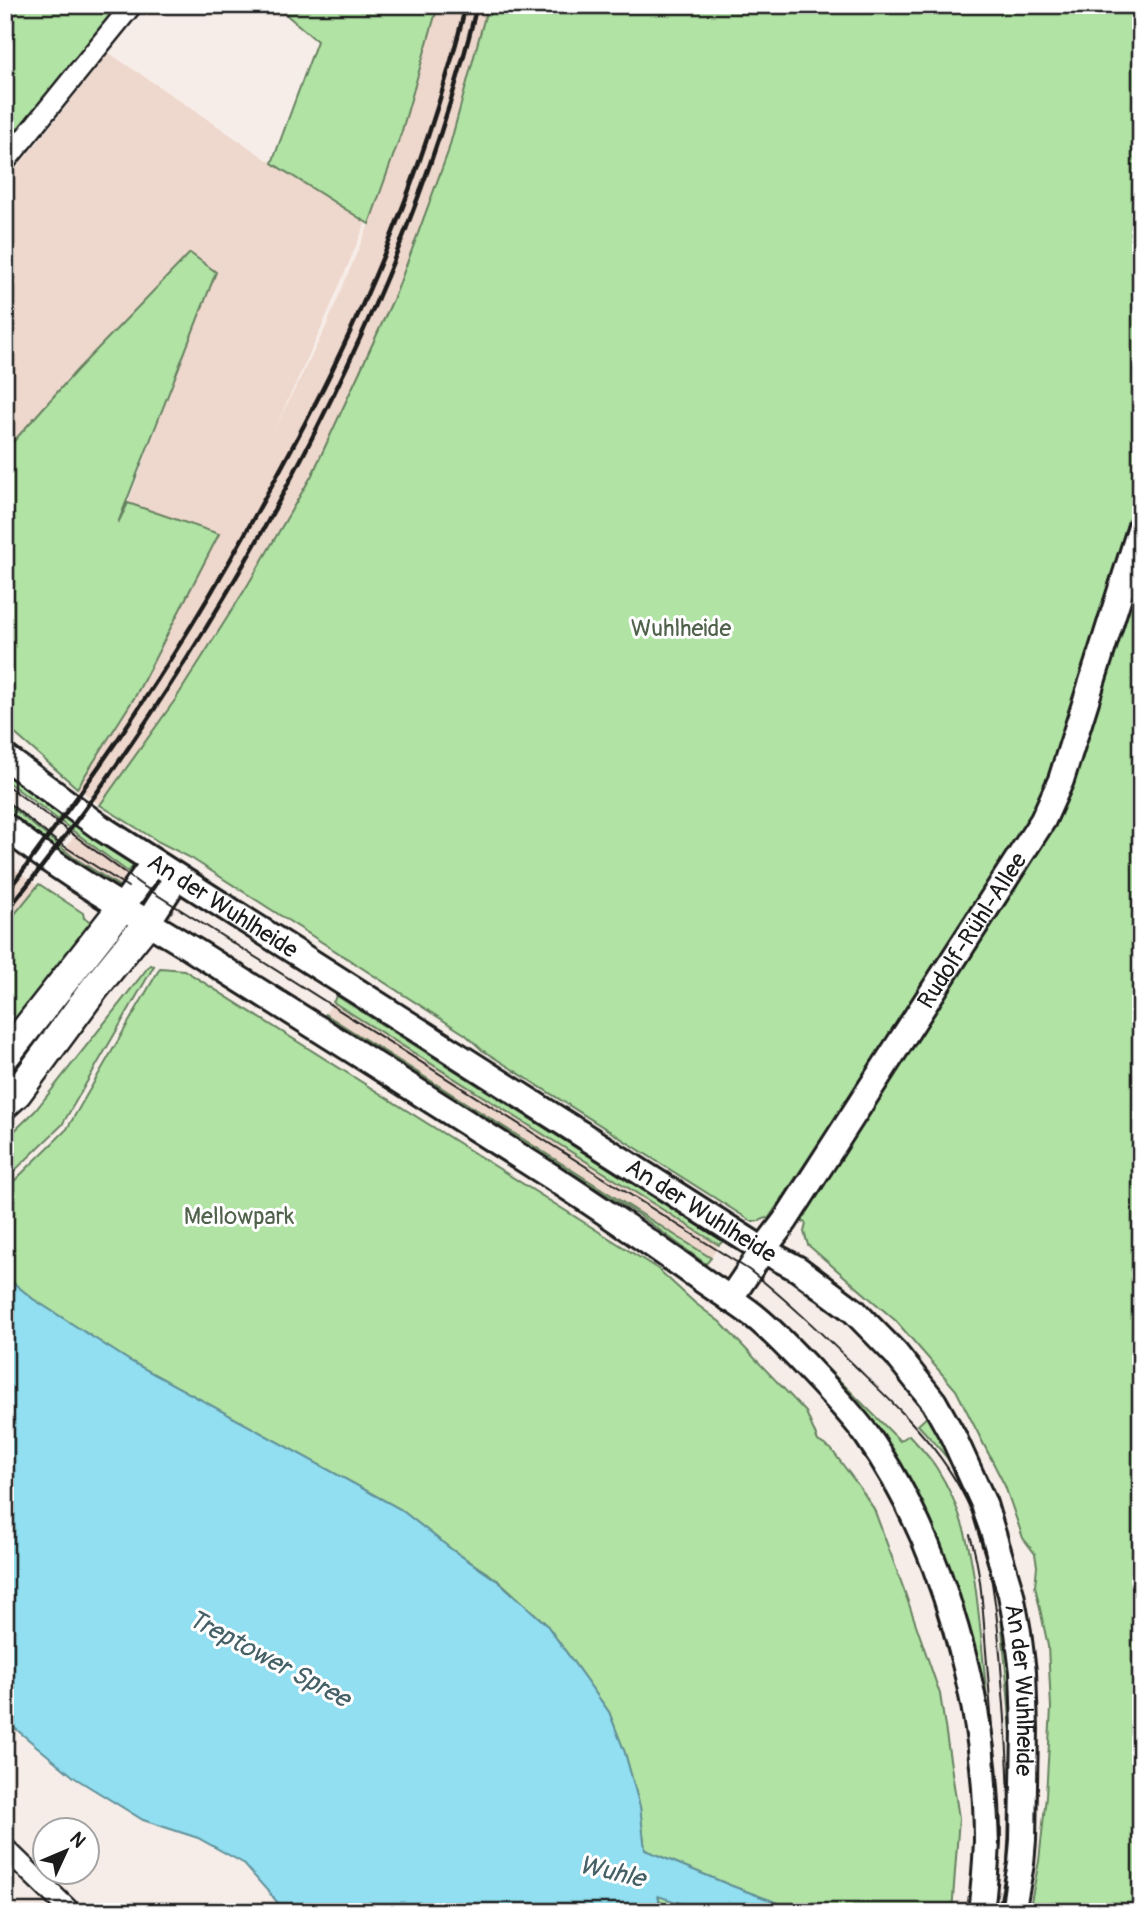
<svg xmlns="http://www.w3.org/2000/svg" width="1146" height="1917" font-family="Pangolin,sans-serif">
<style>
.built{fill:#eed7cc}
.green{fill:#b0e3a4;stroke:#668060;stroke-width:2}
.water{fill:#91dff0;stroke:#62919b;stroke-width:2}
.lines{fill:none;stroke-linecap:round;stroke-linejoin:round}
.minor-casing{stroke:#1c1c1c;stroke-width:24}
.major-casing{stroke:#1c1c1c;stroke-width:30}
.highway-casing{stroke:#1c1c1c;stroke-width:33}
.minor{stroke:#fff;stroke-width:19}
.major{stroke:#fff;stroke-width:24}
.highway{stroke:#fff;stroke-width:28}
.tram{stroke:#1c1c1c;stroke-width:2}
.rail{stroke:#1c1c1c;stroke-width:4.5}
.labels{text-anchor:middle;dominant-baseline:central;stroke-width:6;stroke-linejoin:round;paint-order:stroke}
.park-label{font-size:24px;fill:#50624c;stroke:#fff}
.street-label{font-size:24px;fill:#1c1c1c;stroke:#fff}
.water-label{font-size:26px;font-style:italic;fill:#456066;stroke:#fff}
</style>
<rect width="100%" height="100%" fill="#f7ede8"/>
<filter id="ink" filterUnits="userSpaceOnUse"><feTurbulence type="fractalNoise" baseFrequency=".0143" numOctaves="2"/><feDisplacementMap in="SourceGraphic" scale="14" xChannelSelector="R" yChannelSelector="G"/><feConvolveMatrix kernelMatrix="1 2 1 2 8 2 1 2 1" color-interpolation-filters="sRGB"/></filter>
<g filter="url(#ink)">
<g class="built">
<path d="M 438,5 L 488,5 L 448,152 L 396,293 L 312,475 L 246,588 L 175,700 L 100,805 L 77,788 L 136,695 L 183,602 L 219,535 L 128,503 L 216,272 L 77,370 L 5,451 L 5,183 L 109,53 L 272,163 L 366,222 L 321,329 L 272,434 L 325,329 L 369,224 L 401,134 Z"/>
<path d="M 76,834 L 128,872 L 119,886 L 64,850 Z"/>
<path d="M 5,859 L 14,868 L 38,886 L 5,926 Z"/>
<path d="M 333,1002 L 719,1245 L 711,1258 L 325,1014 Z"/>
</g>
<g class="green">
<path d="M 5,5 L 123,5 L 5,151 Z"/>
<path d="M 275,5 L 438,5 L 401,134 L 369,224 L 272,163 L 317,41 Z"/>
<path d="M 488,5 L 1141,5 L 1141,497 L 1046,795 L 940,962 L 768,1219 L 766,1218 L 759,1221 L 751,1221 L 482,1050 L 466,1035 L 191,858 L 159,842 L 100,805 L 175,700 L 246,588 L 312,475 L 396,293 L 448,152 Z"/>
<path d="M 190,253 L 216,272 L 118,523 L 128,503 L 219,534 L 136,695 L 77,788 L 5,725 L 5,451 L 77,370 Z"/>
<path d="M 1141,552 L 1141,1912 L 1029,1912 L 1039,1861 L 1046,1796 L 1051,1708 L 1048,1646 L 1035,1586 L 1037,1566 L 1035,1554 L 1023,1538 L 1005,1486 L 956,1390 L 896,1321 L 808,1245 L 804,1232 L 806,1224 L 801,1219 L 1039,842 Z"/>
<path d="M 5,767 L 128,855 L 135,864 L 128,872 L 5,780 Z"/>
<path d="M 5,802 L 73,857 L 119,886 L 116,889 L 67,858 L 5,810 Z"/>
<path d="M 39,884 L 83,913 L 84,918 L 95,924 L 5,1038 L 5,926 Z"/>
<path d="M 112,934 L 117,937 L 5,1083 L 5,1068 Z"/>
<path d="M 150,965 L 154,966 L 62,1125 L 5,1180 L 5,1140 L 35,1111 Z"/>
<path d="M 160,968 L 184,970 L 658,1269 L 695,1303 L 720,1322 L 806,1412 L 818,1441 L 831,1449 L 861,1489 L 874,1509 L 903,1587 L 940,1694 L 959,1818 L 952,1912 L 802,1912 L 732,1886 L 645,1850 L 640,1807 L 625,1753 L 609,1712 L 546,1624 L 499,1581 L 451,1549 L 400,1509 L 130,1361 L 33,1299 L 5,1276 L 5,1247 L 8,1243 L 5,1241 L 5,1190 L 67,1129 Z"/>
<path d="M 337,996 L 723,1241 L 719,1245 L 333,1002 Z"/>
<path d="M 325,1014 L 711,1258 L 706,1264 L 639,1215 L 550,1159 L 524,1150 L 321,1020 Z"/>
<path d="M 800,1341 L 900,1441 L 909,1435 C 918,1445 929,1456 936,1467 C 970,1519 975,1577 981,1636 C 984,1670 988,1704 990,1738 L 984,1693 L 971,1640 L 947,1569 L 799,1343 Z"/>
<path d="M 930,1414 C 970,1480 998,1555 1012,1631 C 1020,1677 1018,1724 1018,1769 C 1018,1817 1016,1865 1008,1912 L 1006,1912 C 1018,1828 1013,1745 1005,1661 C 1001,1622 1000,1582 987,1545 C 978,1518 963,1481 947,1458 C 938,1446 928,1436 918,1425 Z"/>
<path d="M 658,1895 L 707,1912 L 662,1912 Z"/>
</g>
<path class="water" d="M 5,1276 L 33,1299 L 130,1361 L 400,1509 L 451,1549 L 499,1582 L 546,1624 L 609,1712 L 625,1753 L 640,1807 L 645,1850 L 732,1886 L 802,1912 L 707,1912 L 658,1896 L 662,1912 L 286,1912 L 243,1863 L 198,1838 L 143,1820 L 75,1778 L 5,1720 Z"/>
<g class="lines">
<defs>
<g id="minor">
<path d="M 5,162 L 132,5"/>
<path d="M 5,1848 L 71,1912"/>
</g>
<g id="major">
<path id="s1" d="M 5,757 L 100,827 L 192,886 L 763,1250 L 798,1269 L 854,1311 L 896,1354 L 934,1402 L 953,1436 L 984,1504 L 1011,1594 L 1018,1632 L 1023,1672 L 1025,1729 L 1023,1840 L 1021,1864 L 1012,1912"/>
<path d="M 5,826 C 63,875 131,911 195,951 C 314,1026 434,1101 552,1177 C 603,1210 652,1244 701,1279 C 718,1291 736,1302 753,1315 C 777,1334 798,1358 820,1381 C 836,1398 852,1415 866,1434 C 944,1544 987,1707 987,1841 C 986,1865 984,1888 981,1912"/>
<path d="M 123,906 L 154,862"/>
<path d="M 148,922 L 177,877"/>
<path id="s2" d="M 730,1299 L 763,1250 L 785,1221 L 1043,820 L 1061,780 L 1141,526"/>
</g>
<g id="highway">
<path d="M 5,1056 L 123,906"/>
<path d="M 5,1104 L 17,1093 L 94,989 L 148,922"/>
</g>
</defs>
<use href="#minor" class="minor-casing"/>
<use href="#major" class="major-casing"/>
<use href="#highway" class="highway-casing"/>
<use href="#minor" class="minor"/>
<use href="#major" class="major"/>
<use href="#highway" class="highway"/>
<g class="tram">
<path d="M 5,784 L 140,884 L 749,1270 C 786,1299 819,1331 852,1363 C 907,1417 956,1460 981,1536 C 998,1590 999,1649 1004,1705 C 1009,1774 1013,1843 1001,1912"/>
<path d="M 5,800 L 56,841 L 128,887"/>
<path d="M 970,1535 C 983,1576 983,1621 987,1663 C 992,1724 997,1784 999,1845"/>
</g>
<g class="rail">
<path d="M 5,894 C 22,873 37,851 53,830 C 124,735 188,636 246,532 C 276,478 306,424 333,368 C 389,253 435,130 466,5"/>
<path d="M 5,913 C 102,794 187,666 262,532 C 354,366 432,191 477,5"/>
</g>
</g>
</g>
<g class="labels">
<g class="park-label">
<text x="681" y="628">Wuhlheide</text>
<text x="239" y="1216">Mellowpark</text>
</g>
<g class="street-label">
<text stroke="none"><textPath href="#s1" startOffset="264">An der Wuhlheide</textPath></text>
<text stroke="none"><textPath href="#s2" startOffset="441">Rudolf-Rühl-Allee</textPath></text>
<text stroke="none"><textPath href="#s1" startOffset="831">An der Wuhlheide</textPath></text>
<text stroke="none"><textPath href="#s1" startOffset="1440">An der Wuhlheide</textPath></text>
</g>
<g class="water-label">
<text transform="translate(269 1659) rotate(28)">Treptower Spree</text>
<text transform="translate(612 1872) rotate(13)">Wuhle</text>
</g>
</g>
<rect width="1146" height="1917" fill="none" stroke="#fff" stroke-width="28"/>
<rect x="14" y="14" width="1118" height="1889" fill="none" stroke="#1c1c1c" stroke-width="2.5" filter="url(#ink)"/>
<g transform="translate(66 1851) rotate(46)"><circle r="33" fill="#ffffff" stroke="#a4a4a4" stroke-width="2"/>
<path d="M0-5L12 26L0 18L-12 26Z" fill="#1c1c1c"/>
<text y="-10" font-size="19" font-weight="bold" text-anchor="middle" fill="#1c1c1c">N</text>
</g>
</svg>
